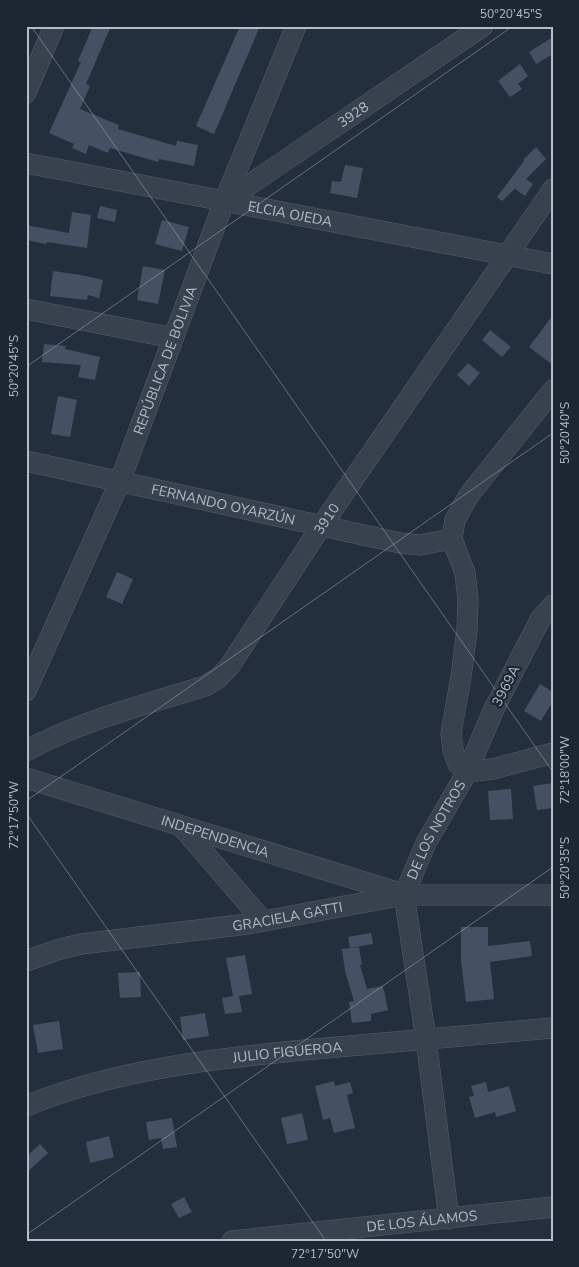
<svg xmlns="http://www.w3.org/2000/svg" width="579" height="1267" font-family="'Nunito Sans',sans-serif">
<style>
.building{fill:#455162}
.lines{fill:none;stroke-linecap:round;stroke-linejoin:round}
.minor-casing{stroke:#565f6c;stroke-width:21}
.minor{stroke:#38414e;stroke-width:20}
.ticks{fill:none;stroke:#b4bcc9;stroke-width:1;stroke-opacity:0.45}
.labels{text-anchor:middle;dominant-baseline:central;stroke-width:4.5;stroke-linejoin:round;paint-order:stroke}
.street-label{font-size:14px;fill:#b4bcc9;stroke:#1d2633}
.neatline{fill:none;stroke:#b4bcc9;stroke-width:2}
.ticks-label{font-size:12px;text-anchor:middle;fill:#b4bcc9}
</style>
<rect width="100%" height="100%" fill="#242f3e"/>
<g class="building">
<path d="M 93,26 L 111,26 L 86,84 L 90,86 L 80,109 L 119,125 L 118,129 L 176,146 L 177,141 L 198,145 L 194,166 L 159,159 L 158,162 L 110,148 L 108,153 L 89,145 L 86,154 L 72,148 L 74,144 L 49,133 L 81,62 L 78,61 Z"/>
<path d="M 240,26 L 260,26 L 214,134 L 196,126 Z"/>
<path d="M 553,37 L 553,54 L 536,64 L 529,52 Z"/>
<path d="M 520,64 L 528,76 L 518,84 L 522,89 L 510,97 L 498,81 Z"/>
<path d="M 536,147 L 546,159 L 526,179 L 533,184 L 525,196 L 515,189 L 502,201 L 497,197 L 524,161 L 523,160 Z"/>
<path d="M 345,165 L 363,168 L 357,198 L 330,193 L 332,181 L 341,182 Z"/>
<path d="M 100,206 L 117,210 L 115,222 L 97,218 Z"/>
<path d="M 72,212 L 91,215 L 87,248 L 47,242 L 46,244 L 26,240 L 26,225 L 69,233 Z"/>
<path d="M 162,220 L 189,227 L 182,251 L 155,244 Z"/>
<path d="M 143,266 L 165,270 L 158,304 L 137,300 Z"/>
<path d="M 53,271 L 81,275 L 103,280 L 99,298 L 88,295 L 87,300 L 50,296 Z"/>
<path d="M 553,315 L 553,365 L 529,347 Z"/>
<path d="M 490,330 L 511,347 L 502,357 L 482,340 Z"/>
<path d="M 44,344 L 66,346 L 65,349 L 100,357 L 95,380 L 78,377 L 81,365 L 42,362 Z"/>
<path d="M 468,363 L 480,373 L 469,386 L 457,375 Z"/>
<path d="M 58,396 L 77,400 L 70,437 L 51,434 Z"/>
<path d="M 117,572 L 133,579 L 122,604 L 106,597 Z"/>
<path d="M 540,684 L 553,692 L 553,701 L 541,721 L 524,711 Z"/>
<path d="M 553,783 L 553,808 L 537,810 L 533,786 Z"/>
<path d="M 511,789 L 513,819 L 490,820 L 488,791 Z"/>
<path d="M 461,927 L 488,927 L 488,946 L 530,941 L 532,956 L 490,962 L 494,999 L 466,1002 L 461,961 Z"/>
<path d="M 371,933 L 373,944 L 350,948 L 348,937 Z"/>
<path d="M 359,947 L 362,965 L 360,965 L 367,989 L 383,986 L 388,1010 L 371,1014 L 371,1021 L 352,1023 L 349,1002 L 354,1001 L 345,971 L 342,949 Z"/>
<path d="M 245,955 L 252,994 L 239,996 L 242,1012 L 225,1014 L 222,998 L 233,996 L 226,958 Z"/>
<path d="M 140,972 L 141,997 L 120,998 L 118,973 Z"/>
<path d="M 205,1013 L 209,1036 L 183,1040 L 180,1017 Z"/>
<path d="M 59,1021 L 63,1049 L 38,1053 L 33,1025 Z"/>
<path d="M 334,1081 L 335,1086 L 350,1082 L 353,1093 L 347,1095 L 355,1128 L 334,1133 L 330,1118 L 323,1120 L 315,1086 Z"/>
<path d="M 486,1082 L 488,1092 L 509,1086 L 516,1111 L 496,1117 L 495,1112 L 475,1118 L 469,1097 L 474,1096 L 471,1086 Z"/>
<path d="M 302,1113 L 308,1140 L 287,1144 L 281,1118 Z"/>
<path d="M 172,1118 L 177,1147 L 163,1149 L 161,1138 L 149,1140 L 146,1122 Z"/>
<path d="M 109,1136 L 114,1157 L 90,1163 L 86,1142 Z"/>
<path d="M 40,1144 L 48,1153 L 26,1173 L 26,1157 Z"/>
<path d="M 184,1197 L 192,1212 L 179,1218 L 171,1204 Z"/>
</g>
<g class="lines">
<defs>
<g id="minor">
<path d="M 26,93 L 54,26"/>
<path id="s1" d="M 26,163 L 553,264"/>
<path id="s2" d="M 224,202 L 483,26"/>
<path d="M 26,309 L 173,338"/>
<path id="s3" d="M 26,461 L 400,543 L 420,545 L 452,539"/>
<path d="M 553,605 L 541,618 L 494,709 L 467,772 L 493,769 L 553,753"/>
<path id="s4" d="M 26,691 L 120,481 L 224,202 L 296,26"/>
<path id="s5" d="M 26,751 C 82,720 145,705 205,686 L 218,678 L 229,667 L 322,525 L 553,189"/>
<path id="s6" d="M 26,778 L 400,893"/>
<path d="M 181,826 L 263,921"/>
<path id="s7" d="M 26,961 L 60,949 L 81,944 L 248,924 L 404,895 L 553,895"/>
<path id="s8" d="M 26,1106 C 116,1069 219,1058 315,1049 C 394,1042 473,1035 553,1028"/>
<path id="s9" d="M 449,1219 L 426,1039 L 404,895 L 426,843 L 467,772 L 458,764 L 453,750 L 451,733 L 461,677 L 467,630 L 468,600 L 465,573 L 452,539 L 455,520 L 469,495 L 553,390"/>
<path id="s10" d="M 232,1241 L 553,1207"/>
</g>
</defs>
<use href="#minor" class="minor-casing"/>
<use href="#minor" class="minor"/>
</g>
<path class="ticks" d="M 31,26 L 553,772M 26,367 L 513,26M 26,801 L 553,433M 26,813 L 326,1241M 26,1235 L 553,867"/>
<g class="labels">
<g class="street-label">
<text stroke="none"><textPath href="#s2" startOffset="156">3928</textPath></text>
<text stroke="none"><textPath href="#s1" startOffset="269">ELCIA OJEDA</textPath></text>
<text stroke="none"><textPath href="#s4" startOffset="359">REPÚBLICA DE BOLIVIA</textPath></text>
<text stroke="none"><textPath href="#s3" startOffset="202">FERNANDO OYARZÚN</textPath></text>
<text stroke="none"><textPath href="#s5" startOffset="399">3910</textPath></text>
<text transform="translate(506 686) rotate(-63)">3969A</text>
<text stroke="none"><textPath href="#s9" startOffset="400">DE LOS NOTROS</textPath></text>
<text stroke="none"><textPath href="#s6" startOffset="198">INDEPENDENCIA</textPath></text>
<text stroke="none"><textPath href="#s7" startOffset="266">GRACIELA GATTI</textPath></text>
<text stroke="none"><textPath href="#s8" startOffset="268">JULIO FIGUEROA</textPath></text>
<text stroke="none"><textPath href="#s10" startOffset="191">DE LOS ÁLAMOS</textPath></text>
</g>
</g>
<rect width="579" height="1267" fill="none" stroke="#1d2633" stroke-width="55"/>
<rect x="28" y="28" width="524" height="1212" class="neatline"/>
<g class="ticks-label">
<text x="511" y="18">50°20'45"S</text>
<text transform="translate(14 366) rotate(-90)" y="4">50°20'45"S</text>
<text transform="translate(565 433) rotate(-90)" y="4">50°20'40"S</text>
<text transform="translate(565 770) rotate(-90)" y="4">72°18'00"W</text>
<text transform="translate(14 815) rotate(-90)" y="4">72°17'50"W</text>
<text transform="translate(565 868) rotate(-90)" y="4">50°20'35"S</text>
<text x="325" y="1258">72°17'50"W</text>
</g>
</svg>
